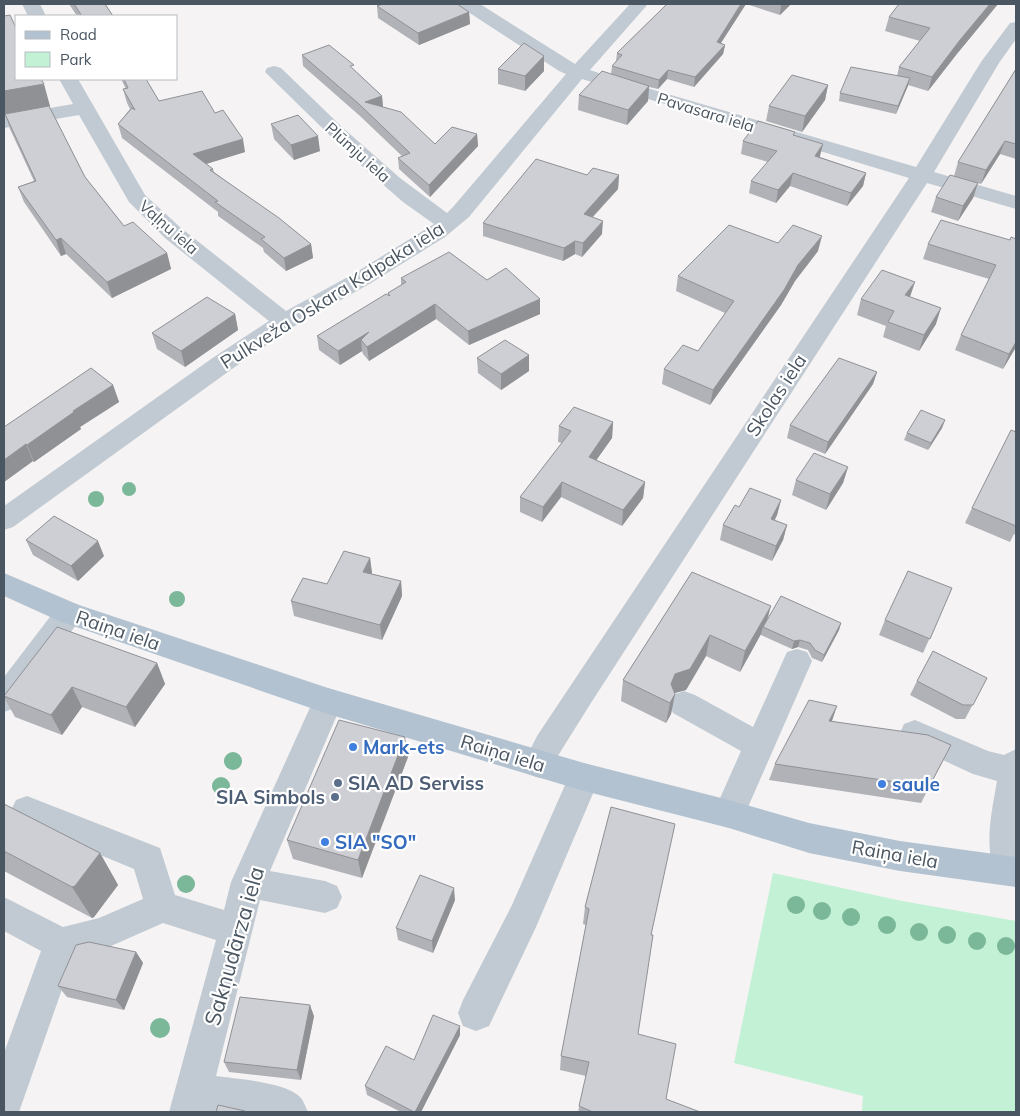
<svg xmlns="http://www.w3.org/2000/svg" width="1020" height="1116" font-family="Mulish,sans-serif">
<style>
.green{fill:#c3f1d5}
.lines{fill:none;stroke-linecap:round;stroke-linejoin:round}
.minor{fill:#c1cad2;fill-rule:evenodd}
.major{fill:#b3c2d1;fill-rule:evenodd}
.tree{fill:#7bb799}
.wall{fill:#b0b2b7}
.shaded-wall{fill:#909195}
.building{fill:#cdcfd5;stroke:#909195}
.shop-dot{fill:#3f7fe0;stroke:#fff;stroke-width:2}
.service-dot{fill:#5c6f8a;stroke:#fff;stroke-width:2}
.labels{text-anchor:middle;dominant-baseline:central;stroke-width:4.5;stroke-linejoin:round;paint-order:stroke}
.far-street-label{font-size:16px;fill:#4a5661;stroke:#fff}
.street-label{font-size:19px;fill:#4a5661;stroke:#fff}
.shop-label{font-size:19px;font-weight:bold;fill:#366cbe;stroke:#fff;text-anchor:start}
.service-label{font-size:19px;font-weight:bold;fill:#4e5e75;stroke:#fff;text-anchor:start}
.near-street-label{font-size:22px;fill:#4a5661;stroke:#fff}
</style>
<rect width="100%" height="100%" fill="#f5f3f3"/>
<path class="green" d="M 773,873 L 902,901 L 1016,921 L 1016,1112 L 862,1112 L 863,1096 L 734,1063 Z"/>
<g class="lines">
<g class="minor">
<path d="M 22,4 L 40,4 L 46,16 L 28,16 Z"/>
<path d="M 459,4 L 480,4 L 575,64 L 630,4 L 648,4 L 590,70 L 613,78 L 916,167 L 981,62 L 1010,23 L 1016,22 L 1016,39 L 999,63 L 934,172 L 1016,196 L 1016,209 L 927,183 L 589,706 L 559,754 L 550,774 L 539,778 L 528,774 L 523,764 L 537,736 L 909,178 L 582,79 L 469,217 L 445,237 L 371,283 L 293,327 L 232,369 L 13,527 L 4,530 L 4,506 L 214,357 L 269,321 L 165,238 L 129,202 L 79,115 L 4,128 L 4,116 L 73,104 L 59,79 L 78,79 L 145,195 L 181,228 L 286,311 L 355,273 L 434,224 L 403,202 L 355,160 L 265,72 L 267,68 L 274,66 L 281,68 L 343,128 L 400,178 L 447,213 L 453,207 L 566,74 L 559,71 L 462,8 Z"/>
<path d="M 69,602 L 79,605 L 83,613 L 79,621 L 15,708 L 4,712 L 4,677 L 59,605 Z"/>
<path d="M 797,649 L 807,652 L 812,661 L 745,814 L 740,824 L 729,828 L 718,824 L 713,814 L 741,751 L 673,713 L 669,704 L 673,695 L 684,691 L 695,695 L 753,727 L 787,652 Z"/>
<path d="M 328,688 L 339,692 L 343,701 L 270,871 L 325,881 L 337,886 L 342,897 L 337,908 L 325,913 L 260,900 L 216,1076 C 236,1079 288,1082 301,1098 C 304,1102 306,1108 308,1112 L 169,1112 L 216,940 L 163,923 L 102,950 L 73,958 L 19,1112 L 4,1112 L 4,1053 L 41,951 L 4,931 L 4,897 L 63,927 L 99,918 L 143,899 L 134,869 L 16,820 L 11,810 L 16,800 L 27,796 L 160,848 L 175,895 L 224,910 L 231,882 L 313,701 L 317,692 Z"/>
<path d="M 915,720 L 988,751 L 1004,755 L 1016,749 L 1016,884 L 1010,886 L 998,882 C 983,848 991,816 997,781 L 973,774 L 904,742 L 900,733 L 904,724 Z"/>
<path d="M 584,763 L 595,767 L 600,777 L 536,927 L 489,1026 L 476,1031 L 463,1026 L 458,1013 L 463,1000 L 512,905 L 573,767 Z"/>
</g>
<path class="major" d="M 4,573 L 79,605 L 328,688 L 584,763 L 729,800 L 809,823 L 900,841 L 1016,857 L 1016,887 L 900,871 L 809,853 L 729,828 L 584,791 L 328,714 L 59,621 L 4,596 Z"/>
</g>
<g class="tree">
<circle cx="129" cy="489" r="7"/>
<circle cx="96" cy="499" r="8"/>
<circle cx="177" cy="599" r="8"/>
<circle cx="233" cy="761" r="9"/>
<circle cx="221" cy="786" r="9"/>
<circle cx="186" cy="884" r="9"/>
<circle cx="796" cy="905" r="9"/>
<circle cx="822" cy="911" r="9"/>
<circle cx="851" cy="917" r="9"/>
<circle cx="887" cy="925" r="9"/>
<circle cx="919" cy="932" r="9"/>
<circle cx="947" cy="935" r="9"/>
<circle cx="977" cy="941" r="9"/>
<circle cx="1006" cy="946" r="9"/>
<circle cx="160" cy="1028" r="10"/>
</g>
<g class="wall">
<path d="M 69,4 L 105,4 L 113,16 L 77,16 Z"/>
<path d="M 667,4 L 791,4 L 780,15 L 746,4 L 721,43 L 725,45 L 723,54 L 694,87 L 667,79 L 658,89 L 649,87 L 648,101 L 627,125 L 578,110 L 579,95 L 611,74 L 612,66 L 616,61 L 617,53 Z"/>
<path d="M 998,4 L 956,55 L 928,91 L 908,85 L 896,114 L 839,101 L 840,93 L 897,76 L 899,67 L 920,41 L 885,31 L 889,17 Z"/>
<path d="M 377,6 L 469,12 L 470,24 L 419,45 L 378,18 Z"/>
<path d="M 4,16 L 50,106 L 49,106 L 85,177 L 124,226 L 167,253 L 171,269 L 112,298 L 66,254 L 61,256 L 24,202 L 18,187 L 34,181 L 10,129 L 5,114 L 4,114 Z"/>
<path d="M 302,55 L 354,70 L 382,96 L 383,107 L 435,144 L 477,134 L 478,146 L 430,197 L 399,169 L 398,158 L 402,156 L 360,116 L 303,66 Z"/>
<path d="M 544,56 L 544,71 L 525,91 L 498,84 L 498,69 Z"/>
<path d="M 1016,69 L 1016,159 L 1000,154 L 981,184 L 978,183 L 973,198 L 958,221 L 931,212 L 936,197 L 954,176 L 958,162 Z"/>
<path d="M 121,79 L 146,79 L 159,101 L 215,113 L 245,152 L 206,164 L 213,169 L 214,172 L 311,244 L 313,258 L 286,271 L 264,252 L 263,248 L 218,216 L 218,212 L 122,138 L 118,124 L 130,109 L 127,103 L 123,89 L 126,89 Z"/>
<path d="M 828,85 L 825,100 L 802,132 L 766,121 L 769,106 Z"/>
<path d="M 271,124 L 320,151 L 294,160 L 274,139 Z"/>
<path d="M 794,136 L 820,156 L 820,157 L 866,173 L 863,186 L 847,206 L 790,186 L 776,203 L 749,193 L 751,181 L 768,162 L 741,154 L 743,141 Z"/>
<path d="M 587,175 L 619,175 L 618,189 L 593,217 L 602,234 L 582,257 L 575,254 L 563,261 L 483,236 L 483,223 Z"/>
<path d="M 1016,239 L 1016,347 L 1003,369 L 955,350 L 961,335 L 989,279 L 923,259 L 928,244 L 1010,240 Z"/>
<path d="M 778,243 L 818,251 L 795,281 L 781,305 L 710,405 L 662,384 L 664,369 L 698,351 L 725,313 L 676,291 L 678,276 Z"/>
<path d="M 401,278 L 487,280 L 540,299 L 540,314 L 469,345 L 436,319 L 369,361 L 363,354 L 362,351 L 340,365 L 319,350 L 317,336 L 388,295 L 388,293 L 401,285 Z"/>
<path d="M 910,297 L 936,324 L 919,351 L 883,337 L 886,326 L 857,315 L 861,299 Z"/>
<path d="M 235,314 L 238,330 L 185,367 L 157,349 L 152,333 Z"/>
<path d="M 529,355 L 529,371 L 501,390 L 478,373 L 477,358 Z"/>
<path d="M 877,372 L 873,384 L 825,454 L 787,438 L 790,425 Z"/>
<path d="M 113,385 L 119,402 L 80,427 L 81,429 L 34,462 L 33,461 L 4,482 L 4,427 Z"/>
<path d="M 945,420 L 942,428 L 928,450 L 904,440 L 907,433 Z"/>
<path d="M 613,422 L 612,438 L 596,460 L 645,482 L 643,498 L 622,526 L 561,497 L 542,522 L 520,512 L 520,497 L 562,443 L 558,442 L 559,426 Z"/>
<path d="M 1016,432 L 1016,535 L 1014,534 L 1010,542 L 965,523 L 972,508 Z"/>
<path d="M 848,467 L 843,483 L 826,510 L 792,495 L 796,480 Z"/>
<path d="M 781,500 L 777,515 L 775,520 L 787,525 L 783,540 L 772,561 L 720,540 L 723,525 L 739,507 Z"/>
<path d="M 26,540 L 104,556 L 78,581 L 33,555 Z"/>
<path d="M 370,558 L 372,574 L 401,581 L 402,596 L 382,640 L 294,616 L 291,601 L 327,584 Z"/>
<path d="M 692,572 L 767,621 L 841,623 L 839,630 L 822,662 L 812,658 L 808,650 L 798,647 L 792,649 L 761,635 L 761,634 L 740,672 L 706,656 L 686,690 L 675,693 L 671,714 L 666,723 L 621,701 L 623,680 Z"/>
<path d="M 952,588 L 923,653 L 879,635 L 885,620 Z"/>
<path d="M 157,663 L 165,684 L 135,727 L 82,707 L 62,735 L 15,717 L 4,697 Z"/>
<path d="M 987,678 L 965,719 L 956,719 L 910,695 L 917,681 Z"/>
<path d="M 832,721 L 951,745 L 921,803 L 769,780 L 775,764 Z"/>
<path d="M 408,757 L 362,878 L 293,859 L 287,840 Z"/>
<path d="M 4,804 L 100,853 L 118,885 L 94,917 L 92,918 L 4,871 Z"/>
<path d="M 611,807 L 651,935 L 638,1034 L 666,1099 L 700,1112 L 578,1112 L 586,1076 L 560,1070 L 561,1056 L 586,925 L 583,924 L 585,907 Z"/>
<path d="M 455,900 L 433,953 L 398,940 L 396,928 Z"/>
<path d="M 136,952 L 143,963 L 124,1010 L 67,997 L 58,986 Z"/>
<path d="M 314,1016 L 301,1080 L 229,1072 L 224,1062 Z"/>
<path d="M 460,1026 L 460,1035 L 421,1112 L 401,1112 L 367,1095 L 365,1086 L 414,1060 Z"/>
</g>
<g class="shaded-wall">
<path d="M 741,4 L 746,4 L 715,52 L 717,42 Z"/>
<path d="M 783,4 L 791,4 L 780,15 L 781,5 Z"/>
<path d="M 990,4 L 998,4 L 956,55 L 928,91 L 932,77 L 960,40 Z"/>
<path d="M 469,12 L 470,24 L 419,45 L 418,33 Z"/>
<path d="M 725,45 L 723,54 L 694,87 L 695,77 Z"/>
<path d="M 544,56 L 544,71 L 525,91 L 525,76 Z"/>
<path d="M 668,70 L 667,79 L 658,89 L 659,80 Z"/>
<path d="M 910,78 L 908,86 L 896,114 L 898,106 Z"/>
<path d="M 44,84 L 50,106 L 4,114 L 4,91 Z"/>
<path d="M 828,85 L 825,100 L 802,132 L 805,116 Z"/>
<path d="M 649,86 L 648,101 L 627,125 L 628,110 Z"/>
<path d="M 382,96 L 383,108 L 365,102 Z"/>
<path d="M 477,134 L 478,146 L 430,197 L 429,185 Z"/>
<path d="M 318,136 L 320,151 L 294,160 L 291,145 Z"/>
<path d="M 243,139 L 245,152 L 196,167 L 193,154 Z"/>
<path d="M 1005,141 L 1000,154 L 981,184 L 986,170 Z"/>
<path d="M 823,144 L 820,156 L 812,169 L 815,156 Z"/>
<path d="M 793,173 L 790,186 L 776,203 L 778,190 Z"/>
<path d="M 866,173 L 863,186 L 847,206 L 851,193 Z"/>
<path d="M 619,175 L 618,189 L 583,227 L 584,214 Z"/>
<path d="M 978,183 L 973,198 L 958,221 L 963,206 Z"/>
<path d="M 603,221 L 602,234 L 582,257 L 583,243 Z"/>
<path d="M 822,236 L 818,251 L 795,281 L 781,305 L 710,405 L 713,390 L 798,265 Z"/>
<path d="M 61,238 L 66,254 L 61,256 L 56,240 Z"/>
<path d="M 575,241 L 575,254 L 563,261 L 564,248 Z"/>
<path d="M 311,244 L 313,258 L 286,271 L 284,258 Z"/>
<path d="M 167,253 L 171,269 L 112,298 L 107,282 Z"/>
<path d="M 915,282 L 910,297 L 905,295 Z"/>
<path d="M 540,299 L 540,314 L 469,345 L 468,331 Z"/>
<path d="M 435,304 L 436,319 L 369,361 L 367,347 L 361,340 L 362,351 L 340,365 L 338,351 L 369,332 Z"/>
<path d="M 941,308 L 936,324 L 919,351 L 924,335 Z"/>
<path d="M 235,314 L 238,330 L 185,367 L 181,351 Z"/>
<path d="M 1016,342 L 1016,347 L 1003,369 L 1009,354 Z"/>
<path d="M 529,355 L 529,371 L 501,390 L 501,374 Z"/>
<path d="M 877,372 L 873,384 L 825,454 L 828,442 Z"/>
<path d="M 113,385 L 119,402 L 80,427 L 81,429 L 34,462 L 27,445 L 73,411 Z"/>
<path d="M 945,420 L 942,428 L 928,450 L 931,443 Z"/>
<path d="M 613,422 L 612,438 L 588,472 L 589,457 Z"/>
<path d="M 26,444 L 33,461 L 4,482 L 4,460 Z"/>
<path d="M 848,467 L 843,483 L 826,510 L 830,494 Z"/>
<path d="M 562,482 L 561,497 L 542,522 L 543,507 Z"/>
<path d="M 645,482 L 643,498 L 622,526 L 623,510 Z"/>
<path d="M 781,500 L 777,515 L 767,534 L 771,519 Z"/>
<path d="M 787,525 L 783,540 L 772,561 L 776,546 Z"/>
<path d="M 98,541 L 104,556 L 78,581 L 71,566 Z"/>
<path d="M 370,558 L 372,573 L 365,586 L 363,572 Z"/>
<path d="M 401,581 L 402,596 L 382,640 L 380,625 Z"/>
<path d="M 771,606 L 765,628 L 763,627 L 761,634 L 740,672 L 745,651 Z"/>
<path d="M 841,623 L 839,630 L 822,662 L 824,655 Z"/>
<path d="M 710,635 L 706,656 L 686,690 L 671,694 L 671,684 L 675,674 Z"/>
<path d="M 800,640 L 798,647 L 792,649 L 794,641 Z"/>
<path d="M 157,663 L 165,684 L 135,727 L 126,707 Z"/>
<path d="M 72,687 L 82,707 L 62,735 L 51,715 Z"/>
<path d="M 675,694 L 671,714 L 666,723 L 670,703 Z"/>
<path d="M 837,706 L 831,724 L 829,721 Z"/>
<path d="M 405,737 L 408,757 L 362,878 L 358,860 Z"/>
<path d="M 100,853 L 118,885 L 94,917 L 92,918 L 72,887 Z"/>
<path d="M 454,888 L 455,900 L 433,953 L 432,941 Z"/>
<path d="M 136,952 L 143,963 L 124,1010 L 116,1000 Z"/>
<path d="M 310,1005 L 314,1016 L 301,1080 L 297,1070 Z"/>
<path d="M 460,1026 L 460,1035 L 421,1112 L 415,1112 Z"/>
</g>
<g class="building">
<path d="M 74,4 L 105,4 L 113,16 L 82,16 Z"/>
<path d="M 383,4 L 457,4 L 469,12 L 418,33 L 377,6 Z"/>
<path d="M 667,4 L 741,4 L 717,42 L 725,45 L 695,77 L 668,70 L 659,80 L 612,66 L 622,55 L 617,53 Z"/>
<path d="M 899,4 L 990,4 L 960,40 L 932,77 L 899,67 L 930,28 L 889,17 Z"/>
<path d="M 10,15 L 16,28 L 16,79 L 41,79 L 44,84 L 4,91 L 4,16 Z"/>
<path d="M 524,43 L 544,56 L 525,76 L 498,69 Z"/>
<path d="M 329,45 L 354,65 L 350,66 L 382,96 L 365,102 L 401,112 L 435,144 L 452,127 L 477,134 L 429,185 L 398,158 L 410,153 L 359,104 L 302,55 Z"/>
<path d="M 851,67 L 910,78 L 898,106 L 840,93 Z"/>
<path d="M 1016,69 L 1016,144 L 1005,141 L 986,170 L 958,162 Z"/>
<path d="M 602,71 L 649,86 L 628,110 L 579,95 Z"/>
<path d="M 792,75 L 828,85 L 805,116 L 769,106 Z"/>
<path d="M 124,79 L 146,79 L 159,101 L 202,91 L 215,113 L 223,110 L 243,139 L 193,154 L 213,169 L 210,170 L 279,218 L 311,244 L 284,258 L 261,239 L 265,237 L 215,202 L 218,201 L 118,124 L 132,108 L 135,110 L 123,89 L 128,88 Z"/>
<path d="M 49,106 L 85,177 L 124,226 L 133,222 L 167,253 L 107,282 L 61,238 L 56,240 L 18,187 L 36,181 L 5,114 Z"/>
<path d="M 298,115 L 318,136 L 291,145 L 271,124 Z"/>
<path d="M 758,121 L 795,132 L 793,135 L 823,144 L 815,156 L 866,173 L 851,193 L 793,173 L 778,190 L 751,181 L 777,151 L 743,141 Z"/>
<path d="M 536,159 L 587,175 L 593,168 L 619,175 L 584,214 L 603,221 L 583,243 L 575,241 L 564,248 L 483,223 Z"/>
<path d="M 950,175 L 978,183 L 963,206 L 936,197 Z"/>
<path d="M 941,220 L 1010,240 L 1011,237 L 1016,239 L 1016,342 L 1009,354 L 961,335 L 996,265 L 928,244 Z"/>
<path d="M 729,225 L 778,243 L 793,225 L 822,236 L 798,265 L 784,290 L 713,390 L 664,369 L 683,345 L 698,351 L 734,301 L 678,276 Z"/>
<path d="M 449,252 L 487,280 L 506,268 L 540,299 L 468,331 L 435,304 L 367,347 L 361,340 L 369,332 L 338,351 L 317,336 L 386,294 L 390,296 L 388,293 L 406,282 L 401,278 Z"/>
<path d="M 882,270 L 915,282 L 905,295 L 941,308 L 924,335 L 888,322 L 894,311 L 861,299 Z"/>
<path d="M 207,297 L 235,314 L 181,351 L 152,333 Z"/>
<path d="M 505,340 L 529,355 L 501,374 L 477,358 Z"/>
<path d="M 839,358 L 877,372 L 828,442 L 790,425 Z"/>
<path d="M 91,368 L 113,385 L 73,411 L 74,412 L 27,445 L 26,444 L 4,460 L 4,427 Z"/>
<path d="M 574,407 L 613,422 L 589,457 L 645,482 L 623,510 L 562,482 L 543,507 L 520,497 L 571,431 L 559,426 Z"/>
<path d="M 921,410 L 945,420 L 931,443 L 907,433 Z"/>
<path d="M 1011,430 L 1016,432 L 1016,526 L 972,508 Z"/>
<path d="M 814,453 L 848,467 L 830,494 L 796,480 Z"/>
<path d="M 750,488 L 781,500 L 771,519 L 787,525 L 776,546 L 723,525 L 735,505 L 739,507 Z"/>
<path d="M 54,516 L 98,541 L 71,566 L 26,540 Z"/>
<path d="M 344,551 L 370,558 L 363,572 L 401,581 L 380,625 L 291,601 L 303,578 L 327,584 Z"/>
<path d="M 908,571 L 952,588 L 930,639 L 885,620 Z"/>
<path d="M 692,572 L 771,606 L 745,651 L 710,635 L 690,669 L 675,674 L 671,684 L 675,694 L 670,703 L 623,680 Z"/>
<path d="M 781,596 L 841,623 L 824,655 L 815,650 L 810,643 L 800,640 L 794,641 L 763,627 Z"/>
<path d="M 57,627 L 157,663 L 126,707 L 72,687 L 51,715 L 4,696 Z"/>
<path d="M 933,651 L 987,678 L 973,705 L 963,705 L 917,681 Z"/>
<path d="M 809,700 L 837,706 L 829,721 L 928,735 L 951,745 L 929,787 L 775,764 Z"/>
<path d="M 339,720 L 405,737 L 358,860 L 287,840 Z"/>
<path d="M 4,804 L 100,853 L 75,886 L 72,887 L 4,851 Z"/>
<path d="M 611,807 L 675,824 L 651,935 L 653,935 L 638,1034 L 676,1044 L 666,1099 L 700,1112 L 593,1112 L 579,1106 L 589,1062 L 561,1056 L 589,909 L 585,907 Z"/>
<path d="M 420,875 L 454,888 L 432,941 L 396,928 Z"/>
<path d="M 89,942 L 136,952 L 116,1000 L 58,986 L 76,945 Z"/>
<path d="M 240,997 L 310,1005 L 297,1070 L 224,1062 Z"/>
<path d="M 433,1015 L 460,1026 L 415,1112 L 414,1112 L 365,1086 L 386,1046 L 414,1060 Z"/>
<path d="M 218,1105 L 245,1111 L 244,1112 L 216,1112 Z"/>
</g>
<g class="shop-dot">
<circle cx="353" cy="747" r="5"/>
<circle cx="882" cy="784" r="5"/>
<circle cx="325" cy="842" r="5"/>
</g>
<g class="service-dot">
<circle cx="338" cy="783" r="5"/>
<circle cx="335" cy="797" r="5"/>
</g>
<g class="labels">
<g class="far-street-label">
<text transform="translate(706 112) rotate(17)">Pavasara iela</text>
<text transform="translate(358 152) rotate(42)">Plūmju iela</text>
<text transform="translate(169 227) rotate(41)">Vaļņu iela</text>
</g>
<g class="street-label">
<text transform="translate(332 295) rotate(-32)">Pulkveža Oskara Kalpaka iela</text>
<text transform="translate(776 395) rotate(-57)">Skolas iela</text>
<text transform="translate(118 630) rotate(19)">Raiņa iela</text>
<text transform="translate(503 753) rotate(17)">Raiņa iela</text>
<text transform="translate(895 854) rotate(10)">Raiņa iela</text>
</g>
<g class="shop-label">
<text x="363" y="747">Mark-ets</text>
<text x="892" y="784">saule</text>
<text x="335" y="842">SIA "SO"</text>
</g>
<g class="service-label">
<text x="348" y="783">SIA AD Serviss</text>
<text x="325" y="797" text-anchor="end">SIA Simbols</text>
</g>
<g class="near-street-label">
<text transform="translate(234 946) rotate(-74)">Sakņudārza iela</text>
</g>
</g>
<rect width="1020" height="1116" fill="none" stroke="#4a5661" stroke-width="10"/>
<rect x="15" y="15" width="162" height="65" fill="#ffffff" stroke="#b7bbc0"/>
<rect x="25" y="31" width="25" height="8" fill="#b3c2d1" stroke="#b7bbc0"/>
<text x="60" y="40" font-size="15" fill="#4a5661">Road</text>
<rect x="25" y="52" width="25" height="15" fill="#c3f1d5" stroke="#b7bbc0"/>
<text x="60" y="65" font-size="15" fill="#4a5661">Park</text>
</svg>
